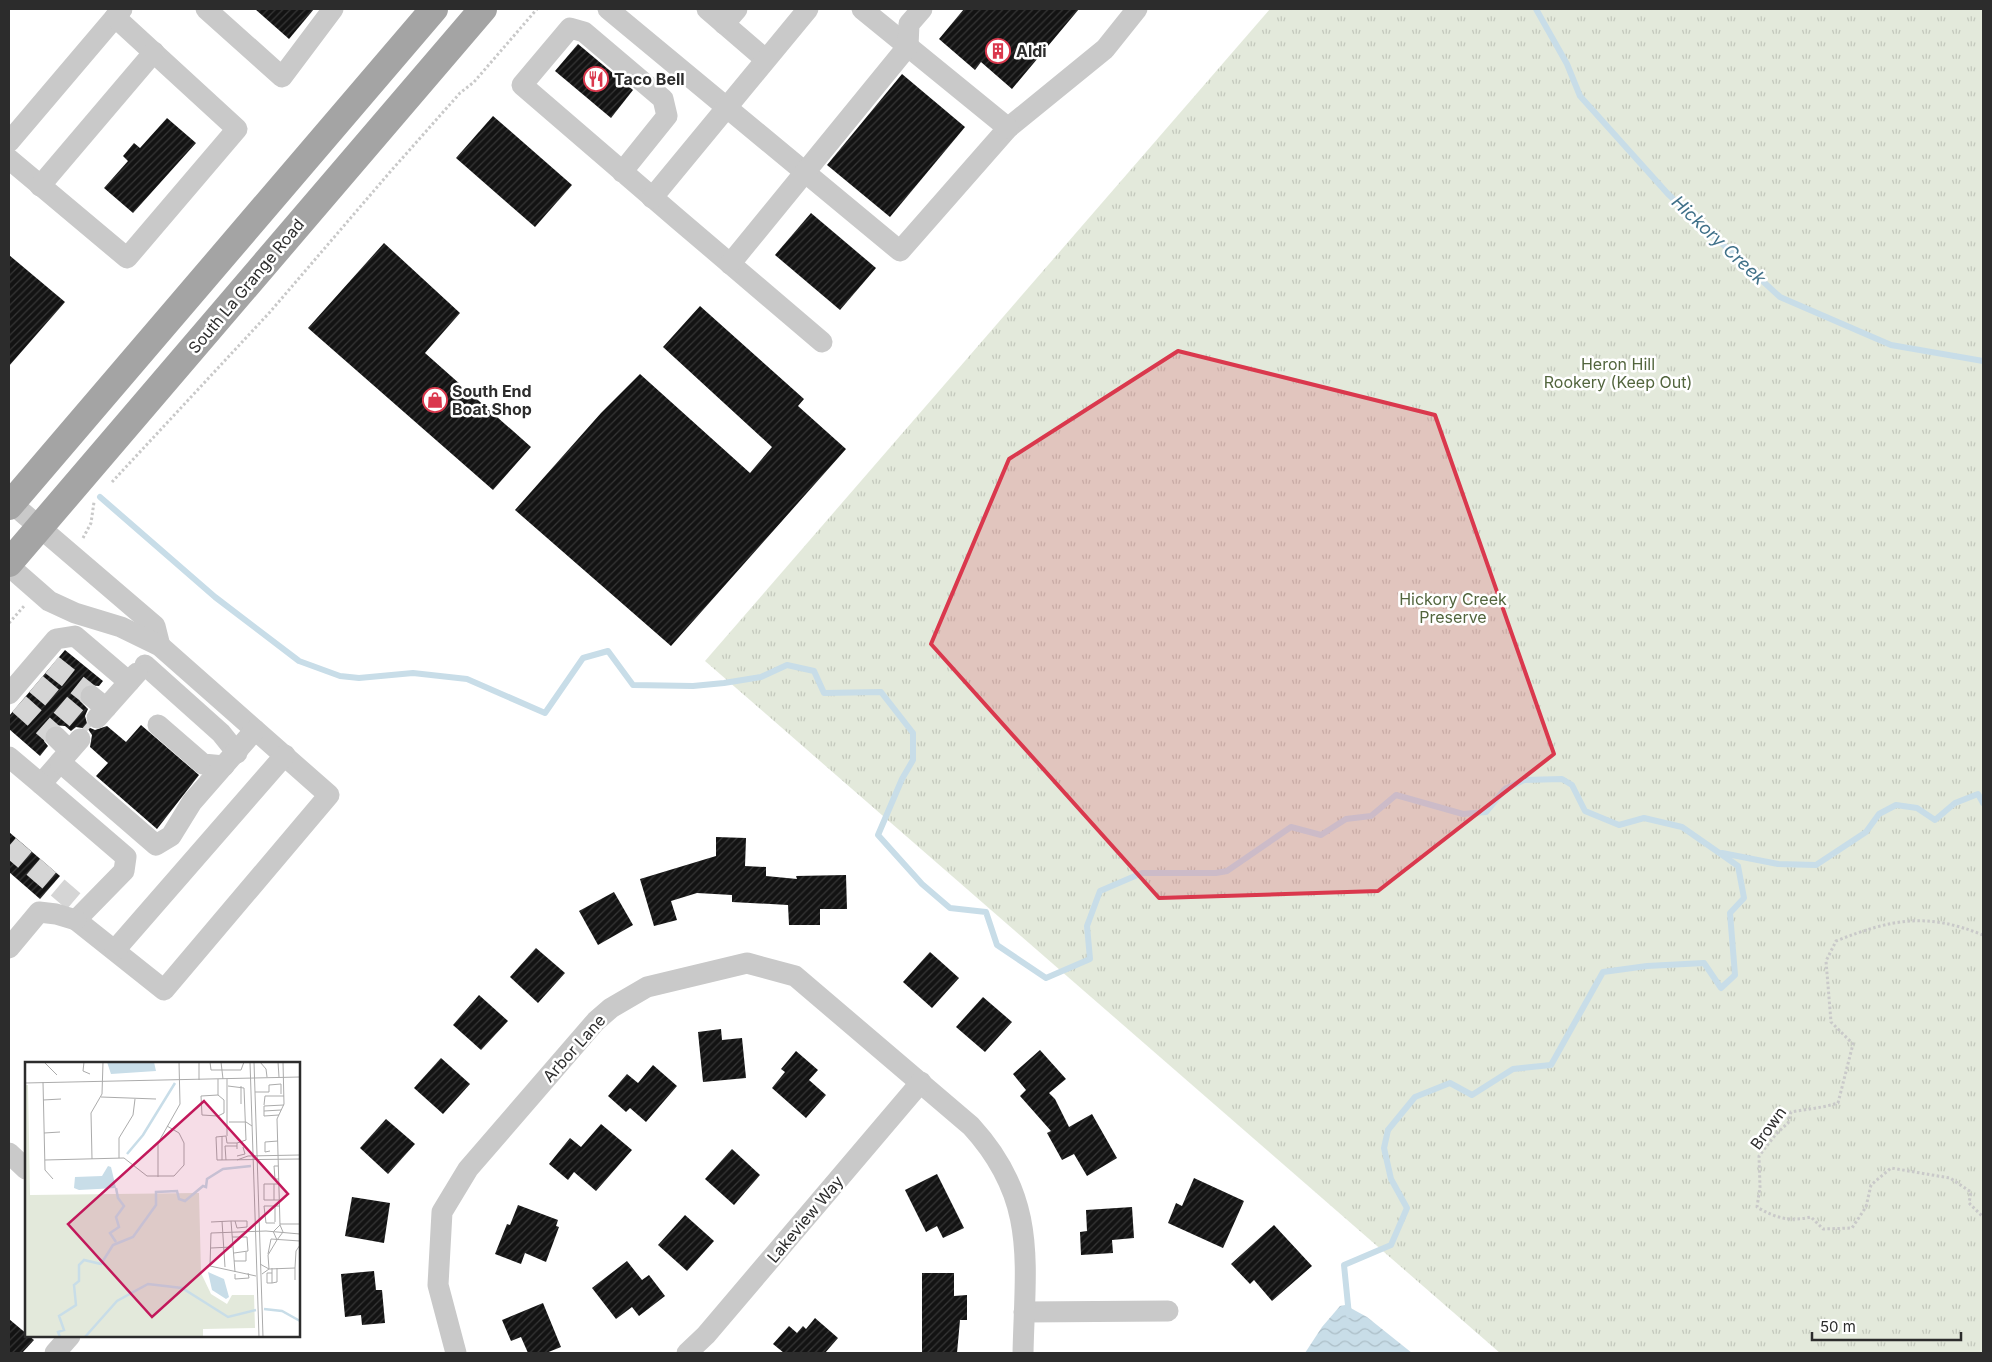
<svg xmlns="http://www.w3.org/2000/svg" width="1992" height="1362" font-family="Inter,sans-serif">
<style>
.park{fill:url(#park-tufts)}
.water{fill:url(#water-waves)}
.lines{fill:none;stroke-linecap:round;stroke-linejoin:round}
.stream{stroke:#c8dde8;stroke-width:6}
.building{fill:url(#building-hatch)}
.minor-tunnel{stroke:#d5d5d5;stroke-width:21;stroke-dasharray:21 11;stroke-linecap:butt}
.path{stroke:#c9c9c9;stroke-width:3;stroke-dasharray:2.5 2.5;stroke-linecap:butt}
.minor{stroke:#c9c9c9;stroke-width:21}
.major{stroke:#a4a4a4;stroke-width:28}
.marked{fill:#da384d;fill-opacity:0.2;stroke:#da384d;stroke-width:4;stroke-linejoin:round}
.labels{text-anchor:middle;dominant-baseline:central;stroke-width:5;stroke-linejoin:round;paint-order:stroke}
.poi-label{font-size:16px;font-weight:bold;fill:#2c2c2c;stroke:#fff;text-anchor:start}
.street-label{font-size:16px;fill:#2c2c2c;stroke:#fff}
.park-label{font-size:16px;fill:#52653d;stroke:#fff}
.water-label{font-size:18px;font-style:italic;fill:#407189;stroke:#fff}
.inset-river{fill:none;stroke:#c8dde8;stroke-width:2.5}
.inset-road{fill:none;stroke:#ababab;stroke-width:1}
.view{fill:#c2185b;fill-opacity:0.15;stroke:#c2185b;stroke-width:2.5}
.inset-edge{fill:none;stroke:#2c2c2c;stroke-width:2.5}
</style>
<defs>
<pattern id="park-tufts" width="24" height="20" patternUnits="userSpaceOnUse" patternTransform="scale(1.25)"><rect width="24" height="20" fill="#e3e9db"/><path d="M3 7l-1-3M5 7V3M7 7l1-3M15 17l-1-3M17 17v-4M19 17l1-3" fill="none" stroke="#c3c8bc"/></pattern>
<pattern id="water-waves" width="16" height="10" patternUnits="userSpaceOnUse" patternTransform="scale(1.25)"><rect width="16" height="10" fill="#c8dde8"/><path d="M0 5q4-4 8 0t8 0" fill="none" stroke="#acbec7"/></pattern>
<pattern id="building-hatch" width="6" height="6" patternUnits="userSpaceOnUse" patternTransform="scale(1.25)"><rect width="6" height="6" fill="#131313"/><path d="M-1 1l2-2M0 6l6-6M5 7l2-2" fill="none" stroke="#363636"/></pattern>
</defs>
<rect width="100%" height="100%" fill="#fff"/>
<path class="park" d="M 1270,9 L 1983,9 L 1983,1353 L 1500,1353 L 705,661 Z"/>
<path class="water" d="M 1345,1305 L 1367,1317 L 1412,1353 L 1305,1353 L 1322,1327 L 1340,1306 Z"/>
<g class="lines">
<g class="stream">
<path d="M 1536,9 L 1567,64 L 1580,96 L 1668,194 L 1780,297 L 1891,345 L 1983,361"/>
<path d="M 100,497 L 215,597 L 299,661 L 340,676 L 359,678 L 413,673 L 467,679 L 545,713 L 583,658 L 608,651 L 633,685 L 693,686 L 724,683 L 761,677 L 787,665 L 814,671 L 824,693 L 881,692 L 913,733 L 913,760 L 902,779 L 878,835 L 922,884 L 950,908 L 986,912 L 997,945 L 1046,978 L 1090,959 L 1087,926 L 1100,891 L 1142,873 L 1216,873 L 1227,871 L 1291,827 L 1321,835 L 1346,819 L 1371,816 L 1396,795 L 1463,814 L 1486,812 L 1505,789 L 1524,780 L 1562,779 L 1572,785 L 1585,811 L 1619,825 L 1644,818 L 1682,827 L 1738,866 L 1744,898 L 1730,913 L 1735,975 L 1721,988 L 1704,963 L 1647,966 L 1603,972 L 1551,1065 L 1513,1069 L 1472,1095 L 1450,1083 L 1415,1097 L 1388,1130 L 1384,1148 L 1391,1179 L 1407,1208 L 1391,1245 L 1344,1265 L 1349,1315"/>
<path d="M 1722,853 L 1778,864 L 1816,865 L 1866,832 L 1879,814 L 1896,805 L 1917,808 L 1935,820 L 1955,803 L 1978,794 L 1983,803"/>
</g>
</g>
<g class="building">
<path d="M 255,9 L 314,9 L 289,39 Z"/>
<path d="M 964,9 L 1079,9 L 1012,89 L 981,62 L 975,70 L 939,39 Z"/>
<path d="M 578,44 L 633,90 L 611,118 L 555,71 Z"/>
<path d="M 902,74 L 965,127 L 890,217 L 827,165 Z"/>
<path d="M 493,116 L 572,185 L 535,227 L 456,158 Z"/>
<path d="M 167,118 L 196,143 L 133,213 L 104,188 L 128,161 L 123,156 L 134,143 L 140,148 Z"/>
<path d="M 811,213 L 876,268 L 840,310 L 775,255 Z"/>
<path d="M 384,243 L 460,313 L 425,353 L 531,447 L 493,490 L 308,328 Z"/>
<path d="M 9,255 L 65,302 L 9,366 Z"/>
<path d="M 700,306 L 804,399 L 798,406 L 846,449 L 671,646 L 515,510 L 601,413 L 640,374 L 750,473 L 772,447 L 663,347 Z"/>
<path d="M 65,650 L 103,681 L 99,686 L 86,685 L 79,694 L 80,701 L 88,709 L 85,716 L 88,727 L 95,730 L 107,726 L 126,742 L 141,725 L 199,775 L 157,829 L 96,776 L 108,763 L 90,747 L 92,735 L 88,729 L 76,727 L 71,731 L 65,726 L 52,725 L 44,733 L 44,741 L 48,746 L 40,756 L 9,729 L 9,716 Z"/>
<path d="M 9,832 L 60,876 L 40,899 L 9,872 Z"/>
<path d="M 716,837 L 746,838 L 745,866 L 766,867 L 766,876 L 797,879 L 796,876 L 846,875 L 847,909 L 820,909 L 820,925 L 789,925 L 788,905 L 732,902 L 732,895 L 697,893 L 671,901 L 677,920 L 654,926 L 640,879 L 716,856 Z"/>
<path d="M 614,892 L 633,925 L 598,945 L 579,911 Z"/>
<path d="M 536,948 L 565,973 L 538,1003 L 510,977 Z"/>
<path d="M 930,952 L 959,978 L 932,1008 L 903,982 Z"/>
<path d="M 479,995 L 508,1021 L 481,1050 L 453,1025 Z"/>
<path d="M 983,997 L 1012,1022 L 985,1052 L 956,1027 Z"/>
<path d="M 721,1029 L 722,1040 L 742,1038 L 746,1078 L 703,1082 L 698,1032 Z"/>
<path d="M 1040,1050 L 1066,1079 L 1049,1093 L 1055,1099 L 1069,1127 L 1092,1114 L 1117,1158 L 1087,1176 L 1074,1154 L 1062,1160 L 1047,1133 L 1051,1131 L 1020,1096 L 1026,1090 L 1013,1074 Z"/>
<path d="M 796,1051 L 818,1070 L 809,1080 L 826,1095 L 806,1118 L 772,1088 L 785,1072 L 781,1069 Z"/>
<path d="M 441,1058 L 470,1084 L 443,1114 L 414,1088 Z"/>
<path d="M 653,1065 L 677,1086 L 646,1122 L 630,1108 L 626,1112 L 608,1096 L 627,1074 L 638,1083 Z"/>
<path d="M 386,1119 L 415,1144 L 388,1174 L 360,1148 Z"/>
<path d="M 601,1124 L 632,1150 L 596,1191 L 574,1172 L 568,1180 L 549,1164 L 570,1138 L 581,1147 Z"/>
<path d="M 732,1149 L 760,1175 L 734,1205 L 705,1179 Z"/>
<path d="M 937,1174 L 964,1228 L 943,1238 L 937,1226 L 926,1232 L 905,1190 Z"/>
<path d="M 1194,1178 L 1244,1201 L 1223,1248 L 1168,1223 L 1176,1203 L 1182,1206 Z"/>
<path d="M 352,1197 L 390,1203 L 384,1243 L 345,1236 Z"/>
<path d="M 518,1205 L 558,1220 L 556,1226 L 559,1227 L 546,1262 L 525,1253 L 521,1264 L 495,1254 L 507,1224 L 510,1225 Z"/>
<path d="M 1132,1207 L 1134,1238 L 1112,1240 L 1113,1253 L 1081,1255 L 1080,1232 L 1087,1231 L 1086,1210 Z"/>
<path d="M 685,1215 L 714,1241 L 687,1271 L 658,1245 Z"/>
<path d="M 1274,1225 L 1312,1266 L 1272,1301 L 1254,1280 L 1250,1284 L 1231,1264 Z"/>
<path d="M 627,1261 L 642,1280 L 649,1275 L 665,1296 L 639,1316 L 632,1307 L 616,1319 L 592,1288 Z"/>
<path d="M 374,1271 L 376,1290 L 382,1290 L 385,1323 L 362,1325 L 361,1315 L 345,1317 L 341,1274 Z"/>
<path d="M 922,1273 L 954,1273 L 954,1296 L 967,1295 L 967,1320 L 960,1320 L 957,1353 L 922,1353 Z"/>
<path d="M 543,1303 L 561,1347 L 546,1353 L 528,1353 L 521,1337 L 511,1341 L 502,1320 Z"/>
<path d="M 815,1318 L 838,1338 L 825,1353 L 784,1353 L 773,1344 L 789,1326 L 797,1333 L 803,1326 L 806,1329 Z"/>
<path d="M 9,1319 L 34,1340 L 22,1353 L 9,1353 Z"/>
</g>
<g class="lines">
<g class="minor-tunnel">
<path d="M 52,665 L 91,696"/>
<path d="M 36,684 L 89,729"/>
<path d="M 19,704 L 56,737"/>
<path d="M 9,846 L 85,911"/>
</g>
<g class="path">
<path d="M 112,482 L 270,312 L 390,172 L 460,93 L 474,82 L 537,9"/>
<path d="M 83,538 L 91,523 L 94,502"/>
<path d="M 9,623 L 25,605"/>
<path d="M 1983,935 C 1926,912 1892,919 1836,941 L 1826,961 L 1831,1022 L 1853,1044 L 1838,1103 C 1822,1108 1807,1109 1791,1112 L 1788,1123 L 1776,1134 L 1759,1156 L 1760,1187 L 1757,1207 C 1775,1218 1790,1222 1811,1217 L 1823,1229 L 1852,1228 L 1866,1207 L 1871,1185 L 1891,1168 L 1950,1178 L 1971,1192 L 1969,1203 L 1983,1217"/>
</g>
<g class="minor">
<path d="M 206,9 L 282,77 L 333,9"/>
<path d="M 608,9 L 900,251 L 1008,128 L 1105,49 L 1137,9"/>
<path d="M 707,9 L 765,59"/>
<path d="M 862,9 L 1008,128"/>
<path d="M 724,24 L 737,9"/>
<path d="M 9,142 L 122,9"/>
<path d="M 9,159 L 127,258 L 237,129 L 115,17"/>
<path d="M 622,172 L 667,116 L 663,99 L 584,32 L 570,28 L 522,85 C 621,171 722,257 822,342"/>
<path d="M 40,186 L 154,52"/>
<path d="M 652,198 L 808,9"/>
<path d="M 730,264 L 908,46 L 909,24 L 922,9"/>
<path d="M 9,501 L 155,626 L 160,646"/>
<path d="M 9,566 L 49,601 L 75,613 L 121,627 L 160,646 L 329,795 L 164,990 L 76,920 L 124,871 L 126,857 L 41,784 L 80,739"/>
<path d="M 145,665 L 221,733 L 237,753"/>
<path d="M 9,694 L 56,639 L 75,636 L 129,682"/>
<path d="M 91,696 L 106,708"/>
<path d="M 97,718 L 137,673"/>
<path d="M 158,725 L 203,764 L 224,766"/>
<path d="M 56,737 L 69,750"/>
<path d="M 9,757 L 41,784"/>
<path d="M 60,762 L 156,845 L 171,836 L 192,802 L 255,730"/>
<path d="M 9,948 L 39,912 L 56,914 L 76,920"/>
<path d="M 115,950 L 285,755"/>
<path d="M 9,1153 L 26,1169"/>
<path d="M 1024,1312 L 1168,1311"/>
<path d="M 55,1353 L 70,1336"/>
<path d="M 456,1353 L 438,1285 L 442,1212 L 468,1169 L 596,1021 L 611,1008 L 647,987 L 747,963 L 795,976 L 971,1126 C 1038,1199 1025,1262 1023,1353"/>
<path d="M 687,1353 L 706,1335 L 921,1082"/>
</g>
<g class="major">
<path d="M 9,506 L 434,9"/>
<path d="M 9,563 L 483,9"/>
</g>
</g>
<path class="marked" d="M 1178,351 L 1435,415 L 1554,754 L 1378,891 L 1159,898 L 931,644 L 1009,459 Z"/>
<defs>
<symbol id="building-ring" viewBox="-11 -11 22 22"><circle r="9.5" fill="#fff" stroke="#da384d" stroke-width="1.5"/><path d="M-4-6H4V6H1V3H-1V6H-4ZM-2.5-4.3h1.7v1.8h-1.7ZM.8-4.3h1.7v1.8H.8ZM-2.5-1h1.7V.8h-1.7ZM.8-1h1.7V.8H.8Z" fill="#da384d"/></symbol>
<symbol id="restaurant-ring" viewBox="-11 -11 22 22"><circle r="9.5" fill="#fff" stroke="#da384d" stroke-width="1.5"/><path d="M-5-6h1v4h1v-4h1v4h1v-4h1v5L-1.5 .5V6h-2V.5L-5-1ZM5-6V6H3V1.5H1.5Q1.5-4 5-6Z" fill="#da384d"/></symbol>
<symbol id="shop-ring" viewBox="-11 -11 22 22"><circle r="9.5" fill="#fff" stroke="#da384d" stroke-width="1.5"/><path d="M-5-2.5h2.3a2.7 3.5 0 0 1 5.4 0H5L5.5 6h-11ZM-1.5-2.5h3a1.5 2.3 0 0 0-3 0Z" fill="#da384d"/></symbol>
</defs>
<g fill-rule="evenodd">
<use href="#building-ring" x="984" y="37" width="28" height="28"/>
<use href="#restaurant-ring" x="582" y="65" width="28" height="28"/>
<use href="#shop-ring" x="421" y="386" width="28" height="28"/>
</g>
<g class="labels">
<g class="poi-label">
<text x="1016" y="51">Aldi</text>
<text x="614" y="79">Taco Bell</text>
<text x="452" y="391">South End<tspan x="452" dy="18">Boat Shop</tspan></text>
</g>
<g class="street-label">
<text transform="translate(246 286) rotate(-50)">South La Grange Road</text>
<text transform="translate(574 1048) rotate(-48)">Arbor Lane</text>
<text transform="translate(1768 1128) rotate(-54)">Brown</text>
<text transform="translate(805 1219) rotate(-50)">Lakeview Way</text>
</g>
<g class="park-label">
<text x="1618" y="364">Heron Hill<tspan x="1618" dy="18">Rookery (Keep Out)</tspan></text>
<text x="1453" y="599">Hickory Creek<tspan x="1453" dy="18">Preserve</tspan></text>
</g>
<g class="water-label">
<text transform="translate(1719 240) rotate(43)">Hickory Creek</text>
</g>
</g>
<g transform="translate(25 1062)">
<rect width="275" height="275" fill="#fff"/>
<path d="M 0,23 L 3,23 L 5,133 L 174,131 L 176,211 L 186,232 L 202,242 L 207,233 L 229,233 L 230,266 L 178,267 L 178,275 L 0,275 Z" fill="#e3e9db"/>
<path d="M 82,0 L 129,0 L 131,9 L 86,12 ZM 83,104 L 86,105 L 91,126 L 54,128 L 49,126 L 50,115 L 77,114 ZM 183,210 L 199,217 L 204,235 L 201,237 L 187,228 Z" fill="#c8dde8"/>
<path class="inset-river" d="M 102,92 L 118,73 L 150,21M 91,180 L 85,171 L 94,165 L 91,155 L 99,144 L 93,136 L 91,126M 239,247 L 257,249 L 275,259M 35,275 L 33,270 L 39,268 L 34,254 L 51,243 L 49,223 L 54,219 L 54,203 L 59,198 L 76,202 L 88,183 L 108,175 L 131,143 L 131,130 L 152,129 L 154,137 L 160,139 L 178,124 L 181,125 L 182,117 L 198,107 L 226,104M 60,275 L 92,239 L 123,222 L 157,226 L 203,255 L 231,248"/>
<path class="inset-road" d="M 19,0 L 32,13M 59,0 L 58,9 L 65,12M 174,0 L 174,18M 185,0 L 186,8 L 216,8 L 219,0M 196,0 L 198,17M 225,0 L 234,275M 229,0 L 238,275M 235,0 L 241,7 L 242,15M 253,0 L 254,15M 193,17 L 193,33 L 199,38 L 199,51 L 193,54 L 177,53 L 176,34 L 193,33M 18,20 L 20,108 L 28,117M 0,21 L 275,15M 203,24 L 219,26 L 221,78 L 212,81M 216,24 L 216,42M 230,30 L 244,30 L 244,23 L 256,22 L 256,32M 76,35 L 131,37M 18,38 L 36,37M 239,43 L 240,34 L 259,34M 239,49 L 256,48M 254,53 L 239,54 L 239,44 L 259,43M 204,60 L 221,60 L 227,64M 19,71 L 35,70M 197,74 L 197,98M 202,74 L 202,17M 212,87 L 212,81 L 202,81 L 201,74 L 191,75 L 192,98 L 275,97M 245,89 L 240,90 L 240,80 L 253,79M 212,94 L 220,92 L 218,85M 94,96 L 94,76 L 108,53 L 110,37M 67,97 L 66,51 L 77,32 L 78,0M 20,98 L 99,96 L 122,114 L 149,114 L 159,103 L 159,81 L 154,71 L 142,64M 201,98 L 200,84 L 212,84M 212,98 L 223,94 L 275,93M 253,104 L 249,104 L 250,117 L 254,117M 133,115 L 133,81 L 155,42 L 154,0M 249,122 L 249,138M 254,122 L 239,122 L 239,138 L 254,138M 250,144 L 250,160M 197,159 L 200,205M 206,159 L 210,210M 186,160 L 206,159 L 222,159 L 222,165 L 212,166 L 210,159M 250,161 L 241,161 L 239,144 L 254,144M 255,162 L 275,162M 255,163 L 252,57 L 259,42 L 258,0M 248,169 L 252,178 L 258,170M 249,169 L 255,163 L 258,170M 207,175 L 222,175 L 223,189 L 209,191M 252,178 L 243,193 L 244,207 L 270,206 L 270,218M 186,186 L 207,185M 243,192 L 246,177 L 275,179M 209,199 L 221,199 L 221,190M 235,202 L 244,207 L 237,212M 247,206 L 247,221 L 252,220 L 252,206M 270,206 L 271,189 L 275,183M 247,211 L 242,211 L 242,221 L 247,221M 210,212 L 210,217 L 224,216 L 223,211M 231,214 L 185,204 L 186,171 L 241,169 L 275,172"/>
<path class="view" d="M 179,39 L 263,132 L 127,255 L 43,162 Z"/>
<rect width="275" height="275" class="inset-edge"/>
</g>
<rect width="1992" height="1362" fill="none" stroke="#2c2c2c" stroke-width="20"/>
<path d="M1812 1332v8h149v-8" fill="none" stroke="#2c2c2c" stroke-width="2.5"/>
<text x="1820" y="1332" font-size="15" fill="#2c2c2c" stroke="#ffffff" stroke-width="4" paint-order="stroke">50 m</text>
</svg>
